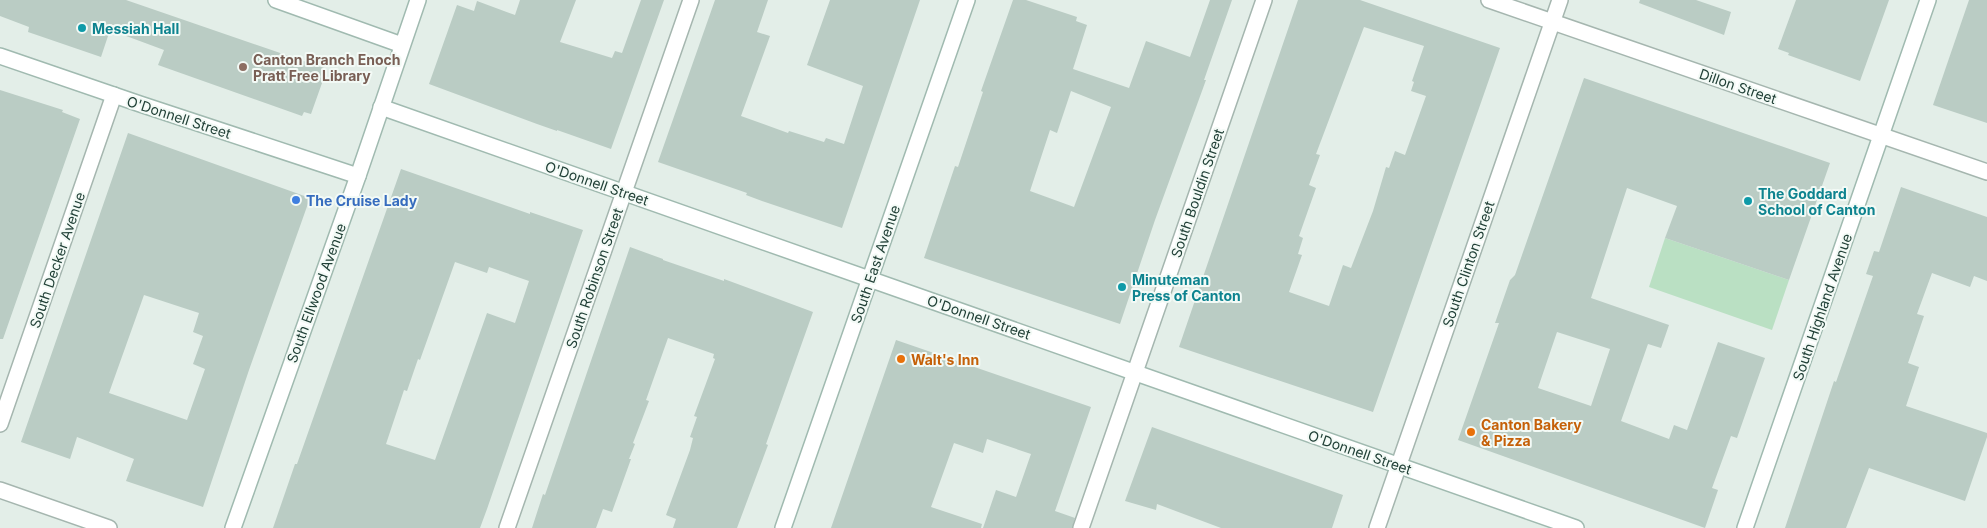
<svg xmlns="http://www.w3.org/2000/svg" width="1987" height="528" font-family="Inter,sans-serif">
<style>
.green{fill:#bae0c3}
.building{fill:#baccc4;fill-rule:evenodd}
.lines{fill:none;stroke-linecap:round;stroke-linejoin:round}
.street-casing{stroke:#a5b6af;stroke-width:18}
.secondary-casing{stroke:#a0bab0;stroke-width:18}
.street{stroke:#fff;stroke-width:15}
.secondary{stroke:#fff;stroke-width:15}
.culture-dot{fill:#0f9aa8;stroke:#f3faf6;stroke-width:2}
.education-dot{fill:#8d6e63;stroke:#f3faf6;stroke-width:2}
.shop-dot{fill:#3f7fe0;stroke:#f3faf6;stroke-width:2}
.food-dot{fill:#e8710a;stroke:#f3faf6;stroke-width:2}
.labels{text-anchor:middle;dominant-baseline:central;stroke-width:4;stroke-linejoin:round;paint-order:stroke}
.culture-label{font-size:14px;font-weight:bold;fill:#0d838f;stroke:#f3faf6;text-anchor:start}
.education-label{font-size:14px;font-weight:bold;fill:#785e54;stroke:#f3faf6;text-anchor:start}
.street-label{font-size:14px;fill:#214037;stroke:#f3faf6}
.shop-label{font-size:14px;font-weight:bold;fill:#366cbe;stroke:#f3faf6;text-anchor:start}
.food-label{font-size:14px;font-weight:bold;fill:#c56008;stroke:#f3faf6;text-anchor:start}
</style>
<rect width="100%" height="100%" fill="#e3eee8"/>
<path class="green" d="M 1665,238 L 1789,280 L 1772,330 L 1649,287 Z"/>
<g class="building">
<path d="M 0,0 L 126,0 L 327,69 L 311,114 L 304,112 L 302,116 L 158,65 L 164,50 L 110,30 L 101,57 L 28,32 L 29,27 L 0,16 Z"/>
<path d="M 520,0 L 576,0 L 560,42 L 612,58 L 615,51 L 622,53 L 641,0 L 664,0 L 611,149 L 557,130 L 557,131 L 537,124 L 429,84 L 457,5 L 474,11 L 477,1 L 515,15 Z"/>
<path d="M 715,0 L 768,0 L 757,32 L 770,36 L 741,116 L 788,133 L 789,131 L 824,142 L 826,138 L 844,144 L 863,86 L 807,65 L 830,0 L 920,0 L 842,228 L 765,202 L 746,195 L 747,193 L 658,162 Z"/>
<path d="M 1013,0 L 1026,0 L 1077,17 L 1076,21 L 1087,25 L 1073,69 L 1129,88 L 1146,41 L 1190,57 L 1210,0 L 1232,0 L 1204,80 L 1206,80 L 1155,220 L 1120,324 L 924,258 L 955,166 L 958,167 L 983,92 L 981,91 ZM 1071,91 L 1111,107 L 1074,207 L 1030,191 L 1050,130 L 1057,133 Z"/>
<path d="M 1298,0 L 1360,0 L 1500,48 L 1373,412 L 1179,347 ZM 1364,27 L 1424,46 L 1412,81 L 1414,82 L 1411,91 L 1426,96 L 1405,155 L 1395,151 L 1389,168 L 1386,167 L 1373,211 L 1351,268 L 1343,265 L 1329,306 L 1289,292 L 1302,255 L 1298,254 L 1303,238 L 1299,236 L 1316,188 L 1309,185 L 1320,155 L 1316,154 Z"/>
<path d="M 1640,0 L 1696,0 L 1731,12 L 1724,35 L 1639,3 Z"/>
<path d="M 1796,0 L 1889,0 L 1860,81 L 1788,55 L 1789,53 L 1778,49 Z"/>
<path d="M 1969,0 L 1987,0 L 1987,123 L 1933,105 Z"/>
<path d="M 1584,78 L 1830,163 L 1789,280 L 1665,238 L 1677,206 L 1627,188 L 1591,298 L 1669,325 L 1661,348 L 1648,344 L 1621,421 L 1669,439 L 1674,425 L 1687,430 L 1718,342 L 1765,358 L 1737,438 L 1731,436 L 1712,488 L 1718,490 L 1705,528 L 1458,440 L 1499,323 L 1495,323 L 1510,280 L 1515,275 ZM 1557,332 L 1610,349 L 1591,406 L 1538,388 Z"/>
<path d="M 0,90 L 63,110 L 62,112 L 80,119 L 3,339 L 0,339 Z"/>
<path d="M 128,133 L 310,198 L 249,370 L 203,507 L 126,481 L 134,459 L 77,437 L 70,459 L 21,442 ZM 144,295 L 199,313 L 193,332 L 203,336 L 193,364 L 205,369 L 187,420 L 109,393 Z"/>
<path d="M 401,169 L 530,214 L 530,212 L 583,230 L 487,509 L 480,528 L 273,528 L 295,464 L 297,464 ZM 455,262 L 487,273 L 489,267 L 529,281 L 515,323 L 487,313 L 435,460 L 386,444 L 404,390 L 407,391 L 418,359 L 420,360 Z"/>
<path d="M 1901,187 L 1987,217 L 1987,281 L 1974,276 L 1970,287 L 1932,273 L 1917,314 L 1924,316 L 1908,363 L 1919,367 L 1906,406 L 1987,433 L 1987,437 L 1965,501 L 1869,468 L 1846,528 L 1785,528 L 1834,381 L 1836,382 L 1873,276 L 1866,274 L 1874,251 L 1879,252 Z"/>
<path d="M 630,247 L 663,259 L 663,260 L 724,281 L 724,279 L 813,312 L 766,444 L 768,445 L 737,528 L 673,528 L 676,519 L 666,515 L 690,450 L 693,438 L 690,437 L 697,417 L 694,416 L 715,359 L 713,358 L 714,354 L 668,338 L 646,400 L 649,401 L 633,443 L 635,444 L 629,459 L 631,459 L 612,512 L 603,509 L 596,528 L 532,528 L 543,494 L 545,495 Z"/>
<path d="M 896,340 L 1091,407 L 1055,511 L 1075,518 L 1072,528 L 983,528 L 996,490 L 1016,497 L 1031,454 L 987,439 L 983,453 L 954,443 L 931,507 L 982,524 L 981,528 L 831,528 Z"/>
<path d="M 1152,427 L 1343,495 L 1332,528 L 1221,528 L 1157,504 L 1156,510 L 1125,501 Z"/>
</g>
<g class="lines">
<defs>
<g id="street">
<path d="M 1489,0 L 1987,172"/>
<path d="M 0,424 L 114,95"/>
<path d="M 0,490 L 109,528"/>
<path d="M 507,528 L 691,0"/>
<path d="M 1081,528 L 1264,0"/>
<path d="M 1377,528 L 1560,0"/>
</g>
<g id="secondary">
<path d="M 276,0 L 402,45"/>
<path d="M 0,56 L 140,104 L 358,176"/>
<path d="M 381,107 L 1576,528"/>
<path d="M 233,528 L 358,176 L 418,0"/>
<path d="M 783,528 L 967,0"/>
<path d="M 1745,528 L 1928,0"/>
</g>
</defs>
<use href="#street" class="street-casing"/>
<use href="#secondary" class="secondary-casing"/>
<use href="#street" class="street"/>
<use href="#secondary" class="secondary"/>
</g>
<g class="culture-dot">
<circle cx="82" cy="28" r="5"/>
<circle cx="1748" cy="201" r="5"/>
<circle cx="1122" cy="287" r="5"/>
</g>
<circle class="education-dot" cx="243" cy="67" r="5"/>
<circle class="shop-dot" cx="296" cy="200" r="5"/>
<g class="food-dot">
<circle cx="901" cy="359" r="5"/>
<circle cx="1471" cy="432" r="5"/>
</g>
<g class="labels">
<g class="culture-label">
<text x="92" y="28">Messiah Hall</text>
<text x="1758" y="193">The Goddard<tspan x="1758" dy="16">School of Canton</tspan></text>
<text x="1132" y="279">Minuteman<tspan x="1132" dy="16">Press of Canton</tspan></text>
</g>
<g class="education-label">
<text x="253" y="59">Canton Branch Enoch<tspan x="253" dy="16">Pratt Free Library</tspan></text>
</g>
<g class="street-label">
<text transform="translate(1738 86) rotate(19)">Dillon Street</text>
<text transform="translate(179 117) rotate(18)">O'Donnell Street</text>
<text transform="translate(597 183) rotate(19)">O'Donnell Street</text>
<text transform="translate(1197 193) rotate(-71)">South Bouldin Street</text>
<text transform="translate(57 260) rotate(-71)">South Decker Avenue</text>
<text transform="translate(875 264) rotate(-71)">South East Avenue</text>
<text transform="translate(1468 264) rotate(-71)">South Clinton Street</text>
<text transform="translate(594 278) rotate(-71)">South Robinson Street</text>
<text transform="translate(316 293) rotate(-70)">South Ellwood Avenue</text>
<text transform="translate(1822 307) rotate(-71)">South Highland Avenue</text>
<text transform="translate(979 317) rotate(19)">O'Donnell Street</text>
<text transform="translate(1360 452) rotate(19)">O'Donnell Street</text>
</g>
<g class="shop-label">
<text x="306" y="200">The Cruise Lady</text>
</g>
<g class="food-label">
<text x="911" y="359">Walt's Inn</text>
<text x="1481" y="424">Canton Bakery<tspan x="1481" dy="16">&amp; Pizza</tspan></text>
</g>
</g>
</svg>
